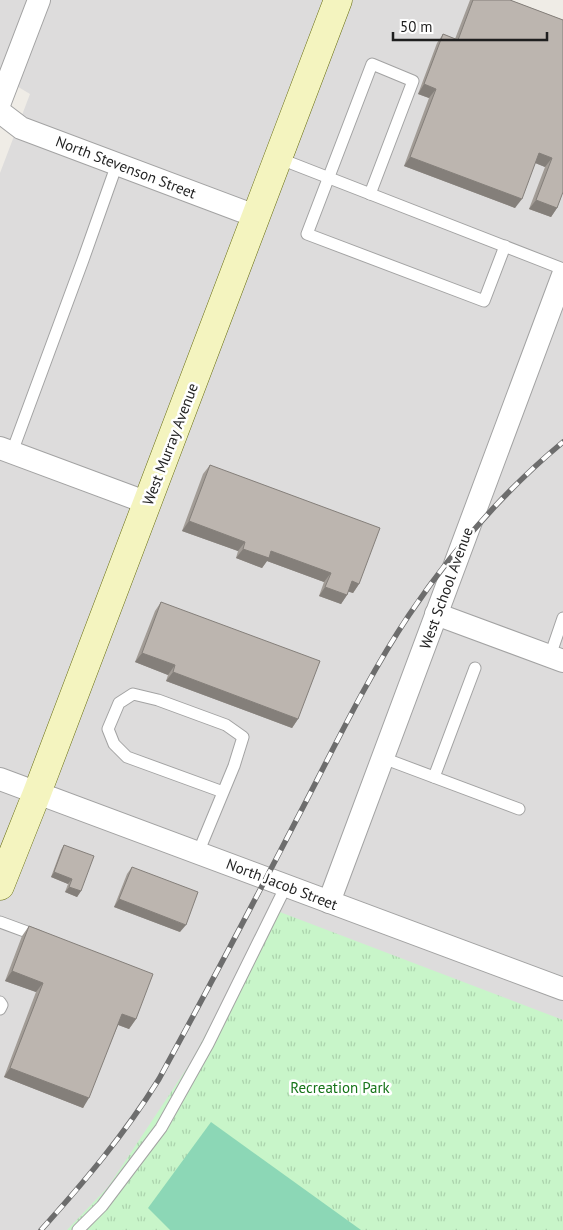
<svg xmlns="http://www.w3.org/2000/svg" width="563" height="1230" font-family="'PT Sans',sans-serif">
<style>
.residential{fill:#dddcdc}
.park{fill:url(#park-tufts)}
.pitch{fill:#8cd7b6}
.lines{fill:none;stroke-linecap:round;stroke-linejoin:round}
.service-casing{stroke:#a3a3a3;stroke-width:13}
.minor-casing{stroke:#a3a3a3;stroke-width:24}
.secondary-casing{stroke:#676d0f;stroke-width:29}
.service{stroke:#fff;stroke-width:11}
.minor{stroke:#fff;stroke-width:22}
.secondary{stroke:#f4f4bf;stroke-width:28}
.rail-casing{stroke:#6d6d6d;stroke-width:5.5}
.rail{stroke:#fff;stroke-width:4;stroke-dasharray:11;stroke-linecap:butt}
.wall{fill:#a29c96}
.shaded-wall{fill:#847f7a}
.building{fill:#bcb5af;stroke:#847f7a}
.labels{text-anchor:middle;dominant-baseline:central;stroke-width:5;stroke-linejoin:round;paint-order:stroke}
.street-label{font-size:15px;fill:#1f1f1f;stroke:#fff}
.park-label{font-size:15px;fill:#167419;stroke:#fff}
</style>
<defs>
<pattern id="park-tufts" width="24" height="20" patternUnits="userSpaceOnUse" patternTransform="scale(1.25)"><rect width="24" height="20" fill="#c8f5c9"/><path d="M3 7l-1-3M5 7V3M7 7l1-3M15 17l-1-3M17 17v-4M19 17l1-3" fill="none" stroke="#abd2ac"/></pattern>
</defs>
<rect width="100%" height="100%" fill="#efece6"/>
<path class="residential" d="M 0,0 L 493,0 L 563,27 L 563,1230 L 0,1230 L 0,173 L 30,94 L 0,76 Z"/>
<path class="park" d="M 272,909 L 563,1020 L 563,1230 L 67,1230 L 108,1187 L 191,1062 Z"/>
<path class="pitch" d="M 211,1122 L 361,1230 L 170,1230 L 148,1208 Z"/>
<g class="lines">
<defs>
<g id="service">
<path d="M 278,158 L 563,269"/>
<path d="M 370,194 L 413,81 L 372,64 L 307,234 L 484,301 L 505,246"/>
<path d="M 12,452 L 83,260 L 117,164"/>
<path d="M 550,656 L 563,618"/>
<path d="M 383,758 L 519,809"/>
<path d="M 434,777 L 475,668"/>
<path d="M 198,853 L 234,766 L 243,737 L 226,725 L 158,700 L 133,694 L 119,703 L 108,729 L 114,744 L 127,757 L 223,792"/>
<path d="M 0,922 L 38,936"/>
<path d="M 0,1002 L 2,1005 L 0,1009"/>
<path d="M 78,1230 L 102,1206 L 161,1128 L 208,1044 L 286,886"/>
</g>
<g id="minor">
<path d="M 0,102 L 39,0"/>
<path d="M 0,112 L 21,128 L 255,216"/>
<path d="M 0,448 L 148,503"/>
<path d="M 436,614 L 563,661"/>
<path d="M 0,779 L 563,989"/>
<path d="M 329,902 L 563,275"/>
</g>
<path id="secondary" d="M 0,886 L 37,793 L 338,0"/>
</defs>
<use href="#service" class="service-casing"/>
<use href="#minor" class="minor-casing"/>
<use href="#secondary" class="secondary-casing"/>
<use href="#service" class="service"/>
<use href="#minor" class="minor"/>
<use href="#secondary" class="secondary"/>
<defs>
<path id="rail" d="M 41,1230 C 85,1181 124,1135 159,1079 C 207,991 254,902 300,813 C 335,746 367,678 409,615 C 452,551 503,492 563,442"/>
</defs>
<use href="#rail" class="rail-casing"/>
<use href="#rail" class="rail"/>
</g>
<g class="wall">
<path d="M 470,0 L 510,0 L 563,20 L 557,208 L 551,217 L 529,209 L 545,167 L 535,163 L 515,208 L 404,166 L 429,98 L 418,94 L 437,43 L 443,34 L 455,39 Z"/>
<path d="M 210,465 L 359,584 L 353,593 L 348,591 L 347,595 L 341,604 L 319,596 L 324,582 L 267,561 L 262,568 L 236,558 L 238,551 L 182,531 L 203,474 Z"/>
<path d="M 161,602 L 298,719 L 292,728 L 166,681 L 168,675 L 135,662 L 155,611 Z"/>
<path d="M 64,845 L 81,891 L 77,897 L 65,892 L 68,884 L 51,877 L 61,850 Z"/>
<path d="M 132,867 L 180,932 L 114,907 L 127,874 Z"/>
<path d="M 29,926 L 136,1019 L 129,1029 L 118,1025 L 83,1108 L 4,1077 L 36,992 L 5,981 L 22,936 Z"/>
</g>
<g class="shaded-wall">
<path d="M 424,84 L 436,89 L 429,98 L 418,94 Z"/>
<path d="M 539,153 L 552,158 L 545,167 L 533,162 Z"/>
<path d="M 410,157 L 522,199 L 515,208 L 404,166 Z"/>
<path d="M 536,200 L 557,208 L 551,217 L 529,209 Z"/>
<path d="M 189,521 L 245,542 L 238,551 L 182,531 Z"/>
<path d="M 243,549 L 271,551 L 331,573 L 324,582 L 267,561 L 262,568 L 236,558 Z"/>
<path d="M 352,581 L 359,584 L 353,593 L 346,591 Z"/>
<path d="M 325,587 L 347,595 L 341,604 L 319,596 Z"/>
<path d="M 142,653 L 175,665 L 168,675 L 135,662 Z"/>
<path d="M 173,672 L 298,719 L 292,728 L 166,681 Z"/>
<path d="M 54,872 L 72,879 L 68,884 L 51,877 Z"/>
<path d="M 69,887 L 81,891 L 77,897 L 65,892 Z"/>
<path d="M 119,899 L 186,925 L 180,932 L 114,907 Z"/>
<path d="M 12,971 L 43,983 L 36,992 L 5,981 Z"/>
<path d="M 122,1014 L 136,1019 L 129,1029 L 116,1024 Z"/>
<path d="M 10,1068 L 89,1098 L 83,1108 L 4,1077 Z"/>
</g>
<g class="building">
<path d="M 473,0 L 510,0 L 563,20 L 563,192 L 557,208 L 536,200 L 552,158 L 539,153 L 522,199 L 410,157 L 436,89 L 424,84 L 443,34 L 458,40 Z"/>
<path d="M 210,465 L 380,528 L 359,584 L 352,581 L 347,595 L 325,587 L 331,573 L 271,551 L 269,558 L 243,549 L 245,542 L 189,521 Z"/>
<path d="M 161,602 L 320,661 L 298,719 L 173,672 L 175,665 L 142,653 Z"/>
<path d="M 64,845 L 94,856 L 81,891 L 69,887 L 72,879 L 54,872 Z"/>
<path d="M 132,867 L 198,892 L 186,925 L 119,899 Z"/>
<path d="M 29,926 L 153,974 L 136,1019 L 122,1014 L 89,1098 L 10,1068 L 43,983 L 12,971 Z"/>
</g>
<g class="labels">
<g class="street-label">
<text transform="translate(126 167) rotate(21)">North Stevenson Street</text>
<text transform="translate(170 444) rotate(-69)">West Murray Avenue</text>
<text transform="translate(446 588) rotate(-70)">West School Avenue</text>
<text transform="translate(282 884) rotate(21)">North Jacob Street</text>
</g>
<g class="park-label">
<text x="340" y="1087">Recreation Park</text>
</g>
</g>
<path d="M393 32v8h154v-8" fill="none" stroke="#1f1f1f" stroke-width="2.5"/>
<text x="400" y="32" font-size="15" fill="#1f1f1f" stroke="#ffffff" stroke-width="4" paint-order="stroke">50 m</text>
</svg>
